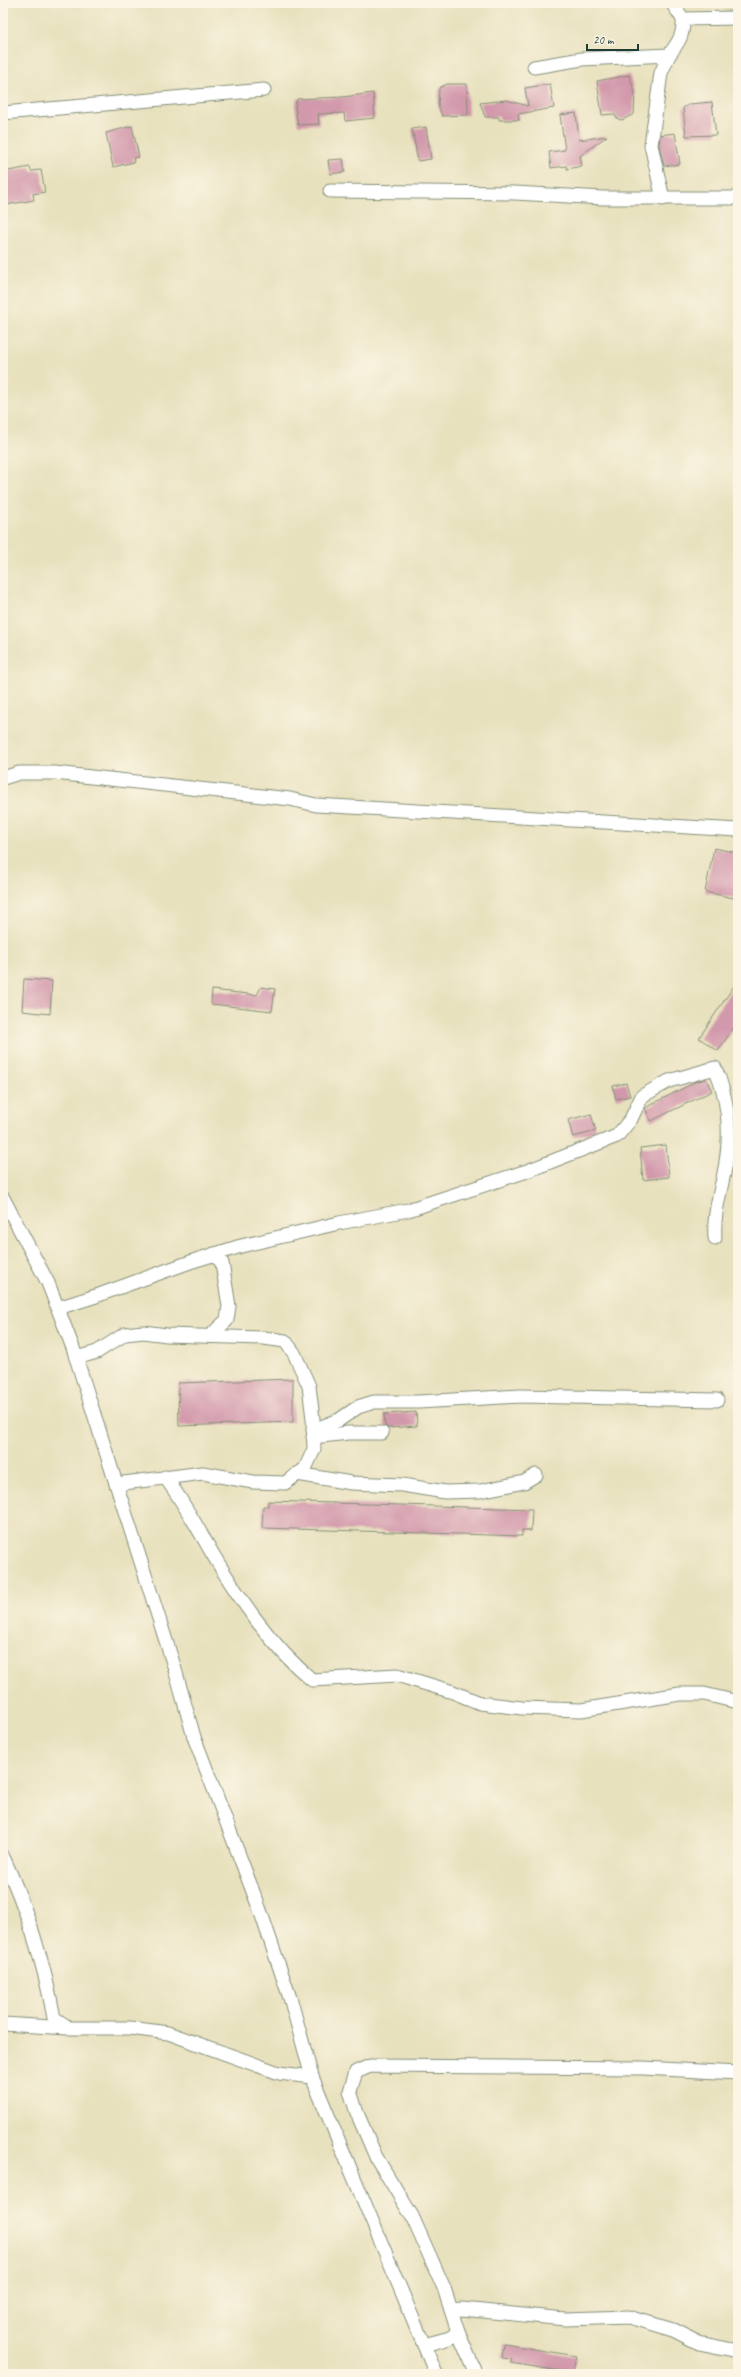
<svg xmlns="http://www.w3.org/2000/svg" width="741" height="2377" font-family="Caveat,sans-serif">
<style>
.building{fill:#d298ab}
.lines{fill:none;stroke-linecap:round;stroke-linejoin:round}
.minor-casing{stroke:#848f79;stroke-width:15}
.minor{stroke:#fff;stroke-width:13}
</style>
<rect width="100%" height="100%" fill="#fcf5e5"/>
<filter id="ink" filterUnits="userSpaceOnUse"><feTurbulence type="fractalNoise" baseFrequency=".025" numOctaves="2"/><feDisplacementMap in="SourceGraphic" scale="8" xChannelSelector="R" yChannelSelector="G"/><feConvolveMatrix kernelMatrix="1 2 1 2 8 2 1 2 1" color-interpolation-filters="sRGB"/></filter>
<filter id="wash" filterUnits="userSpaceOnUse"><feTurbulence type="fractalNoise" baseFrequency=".012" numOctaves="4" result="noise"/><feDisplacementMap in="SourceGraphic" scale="16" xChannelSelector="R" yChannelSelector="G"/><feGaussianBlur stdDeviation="0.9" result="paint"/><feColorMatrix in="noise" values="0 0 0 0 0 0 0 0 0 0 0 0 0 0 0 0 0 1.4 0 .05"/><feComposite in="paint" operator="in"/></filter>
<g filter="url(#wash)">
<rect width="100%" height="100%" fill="#e8e1be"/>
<g id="blocks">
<g class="building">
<path d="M 629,75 L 635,93 L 634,114 L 622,120 L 618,119 L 614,114 L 602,115 L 597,81 Z"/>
<path d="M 447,84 L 467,84 L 468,115 L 442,116 L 438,105 L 439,88 Z"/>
<path d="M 550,84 L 554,108 L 518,114 L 519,120 L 499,120 L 499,117 L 485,117 L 480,103 L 506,100 L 528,106 L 525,88 Z"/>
<path d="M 373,93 L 375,118 L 345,121 L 344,113 L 318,114 L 319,124 L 298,125 L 295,107 L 297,99 L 343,97 Z"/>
<path d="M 712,102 L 716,135 L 686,136 L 683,108 L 690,104 Z"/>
<path d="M 576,113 L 579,140 L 607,136 L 580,156 L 582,166 L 567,169 L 566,166 L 551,168 L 549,152 L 565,150 L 560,115 Z"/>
<path d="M 132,126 L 139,157 L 133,158 L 134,162 L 113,167 L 106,133 Z"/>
<path d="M 426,127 L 431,159 L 418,161 L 412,129 Z"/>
<path d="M 675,133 L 680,164 L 664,166 L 659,145 L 660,135 Z"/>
<path d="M 343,159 L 345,172 L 330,174 L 328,160 Z"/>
<path d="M 30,167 L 31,171 L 41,170 L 45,192 L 33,194 L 34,200 L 6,205 L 3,172 Z"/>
<path d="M 714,848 L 738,853 L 738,899 L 705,892 Z"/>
<path d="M 24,979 L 52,981 L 50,1014 L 22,1011 Z"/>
<path d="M 738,980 L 738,1021 L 718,1051 L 699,1038 Z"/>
<path d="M 261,987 L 275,989 L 272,1011 L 211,1004 L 212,990 L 257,995 Z"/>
<path d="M 706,1079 L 712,1091 L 651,1121 L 645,1108 L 695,1082 Z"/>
<path d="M 626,1083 L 630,1096 L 616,1099 L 613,1086 Z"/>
<path d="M 591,1114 L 596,1131 L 573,1137 L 568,1120 Z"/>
<path d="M 666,1145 L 669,1177 L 643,1180 L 640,1148 Z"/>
<path d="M 293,1379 L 293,1422 L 179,1426 L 178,1383 Z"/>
<path d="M 416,1412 L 417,1426 L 388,1428 L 385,1426 L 384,1414 Z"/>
<path d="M 268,1501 L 532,1509 L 531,1531 L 522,1530 L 522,1536 L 262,1528 L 263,1506 L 268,1506 Z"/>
<path d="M 504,2344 L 576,2356 L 573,2373 L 511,2363 L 512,2359 L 502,2358 Z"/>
</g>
</g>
</g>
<g filter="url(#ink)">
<use href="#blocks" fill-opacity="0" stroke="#848f79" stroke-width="1"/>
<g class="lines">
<defs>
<g id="minor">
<path d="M 672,3 L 683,19 L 738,18"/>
<path d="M 534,67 L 582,59 L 669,55 C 678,43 684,35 683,19"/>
<path d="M 3,113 L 264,90"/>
<path d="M 330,191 L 515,193 L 603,198 L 738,198"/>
<path d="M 663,199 L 651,145 L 661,73 L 669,55"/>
<path d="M 3,778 L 19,773 L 55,773 L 290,799 L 316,805 L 738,830"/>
<path d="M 3,1198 L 48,1283 L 73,1348 L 174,1666 L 194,1737 L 260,1910 L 291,2001 L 312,2077 L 436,2374"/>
<path d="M 58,1308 L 96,1296 L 193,1261 L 241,1246 L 339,1223 L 408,1210 L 527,1171 L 617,1136 L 631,1119 L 642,1096 L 669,1081 L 715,1068 C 728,1097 731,1131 726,1162 C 722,1188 713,1212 715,1238"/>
<path d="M 210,1336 L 227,1320 L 229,1306 L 222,1263 L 214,1254"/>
<path d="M 76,1358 L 97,1352 L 125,1334 L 143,1332 L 167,1335 L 264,1338 L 285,1341 L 294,1353 L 309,1386 L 313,1419 L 314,1449 L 305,1469 L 285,1483 L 253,1482 L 203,1473 L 116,1484"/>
<path d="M 313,1430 L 339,1420 L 358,1407 L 374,1402 L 419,1402 L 520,1396 L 717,1400"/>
<path d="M 313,1437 L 348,1433 L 382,1433"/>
<path d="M 297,1474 L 351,1483 L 402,1485 L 445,1492 L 480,1491 L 524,1482 L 536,1475"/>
<path d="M 165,1477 C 183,1501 197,1527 212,1553 C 239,1598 271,1646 312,1680 L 397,1675 L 453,1692 L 480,1703 L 522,1708 L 581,1710 L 680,1694 L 704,1694 L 738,1702"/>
<path d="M 3,1857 C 27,1909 44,1962 54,2018 L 69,2028 L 130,2028 L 168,2033 L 279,2073 L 312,2077"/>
<path d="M 3,2024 L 67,2028"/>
<path d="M 451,2310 L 462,2309 L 565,2319 L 629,2317 L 673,2330 L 699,2343 L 738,2351"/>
<path d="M 458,2332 L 476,2374"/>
<path d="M 424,2345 L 450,2338 L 458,2332 L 444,2288 L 412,2216 L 376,2157 L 357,2113 L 350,2091 L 356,2072 L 370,2066 L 643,2068 L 738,2073"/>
</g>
</defs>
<use href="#minor" class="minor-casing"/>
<use href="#minor" class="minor"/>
</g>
</g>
<rect width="741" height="2377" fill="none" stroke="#fcf5e5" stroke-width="16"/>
<path d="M587 44v6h51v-6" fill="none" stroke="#1f3d34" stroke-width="2"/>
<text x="593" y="44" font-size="12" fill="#1f3d34" stroke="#fcf5e5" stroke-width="3" paint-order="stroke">20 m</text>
</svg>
